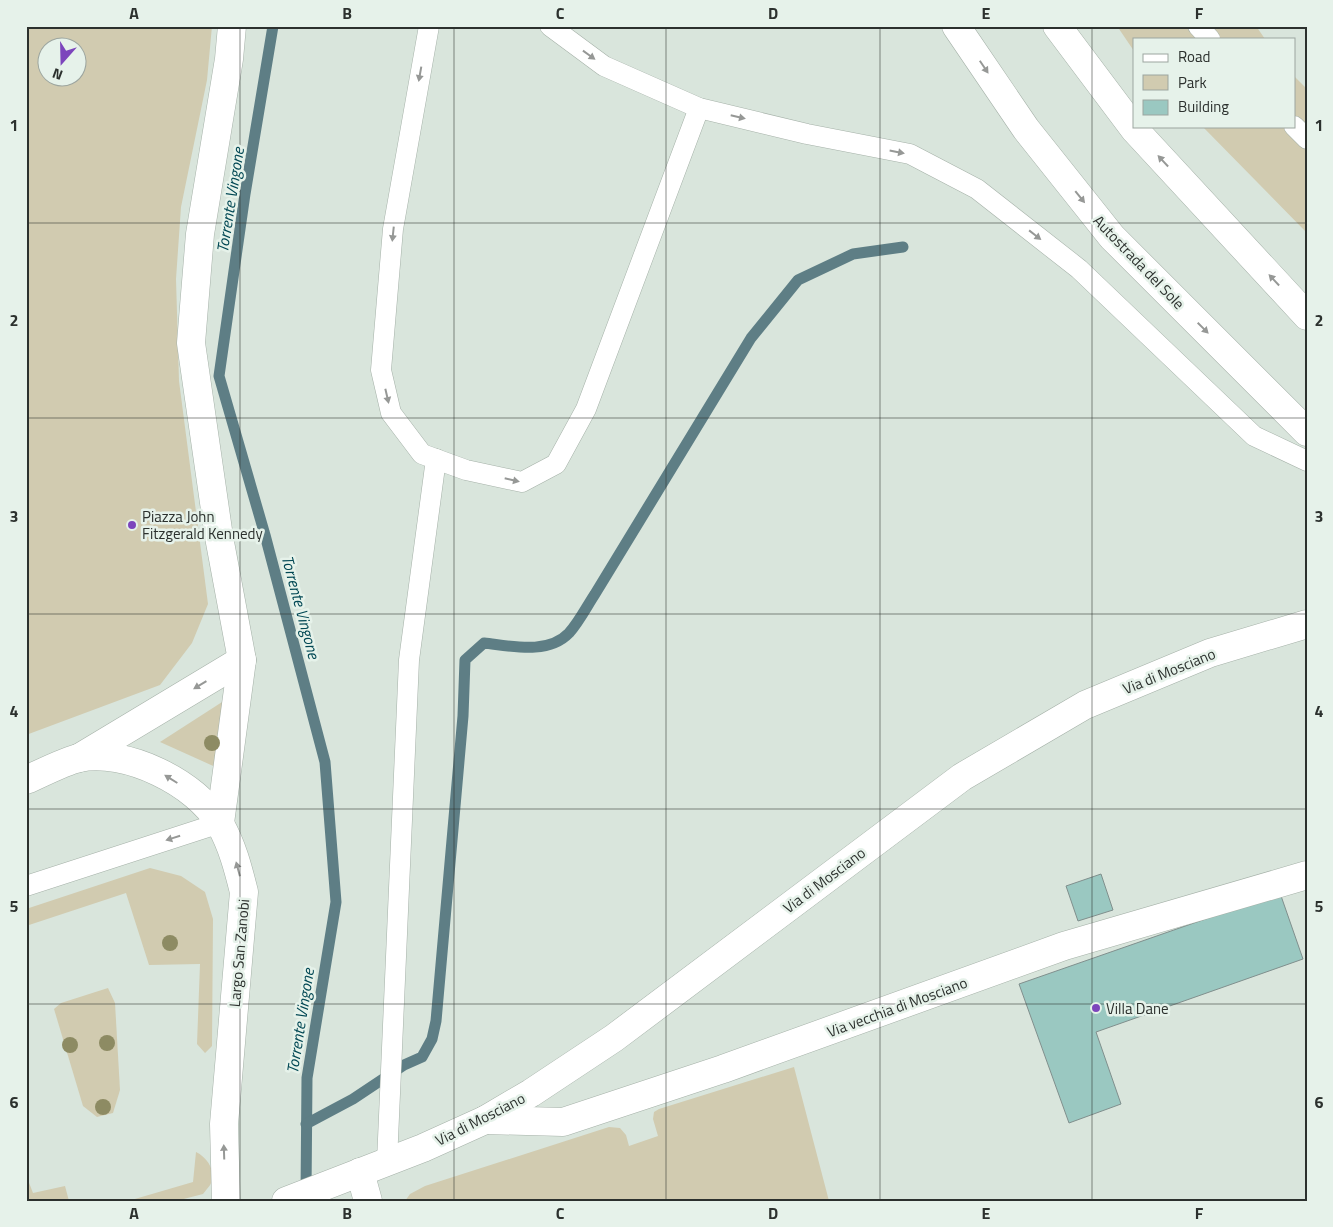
<svg xmlns="http://www.w3.org/2000/svg" width="1333" height="1227" font-family="'Titillium Web',sans-serif">
<style>
.green{fill:#d1cbb0;fill-rule:evenodd}
.lines{fill:none;stroke-linecap:round;stroke-linejoin:round}
.stream{stroke:#5e7e85;stroke-width:11}
.building{fill:#9ac8c1;stroke:#808f8d}
.lane-casing{stroke:#a5b1a8;stroke-width:21}
.street-casing{stroke:#a5b1a8;stroke-width:29}
.secondary-casing{stroke:#a5b1a8;stroke-width:29}
.highway-casing{stroke:#a5b1a8;stroke-width:29}
.lane{stroke:#fff;stroke-width:20}
.street{stroke:#fff;stroke-width:28}
.secondary{stroke:#fff;stroke-width:28}
.highway{stroke:#fff;stroke-width:28}
.tree{fill:#8d8b63}
.oneway{fill:#969896}
.grid{fill:none;stroke:#2c312e;stroke-width:1;stroke-opacity:0.55}
.poi-dot{fill:#7c45bc;stroke:#e6f2ea;stroke-width:2}
.labels{text-anchor:middle;dominant-baseline:central;stroke-width:5;stroke-linejoin:round;paint-order:stroke}
.street-label{font-size:15px;fill:#2c312e;stroke:#e6f2ea}
.poi-label{font-size:15px;fill:#2c312e;stroke:#e6f2ea;text-anchor:start}
.water-label{font-size:16px;font-style:italic;fill:#014753;stroke:#e6f2ea}
.neatline{fill:none;stroke:#2c312e;stroke-width:2}
.grid-label{font-size:16px;text-anchor:middle;font-weight:bold;fill:#2c312e}
</style>
<rect width="100%" height="100%" fill="#d9e5dc"/>
<g class="green">
<path d="M 26,26 L 212,26 L 207,80 L 181,207 L 176,279 L 179,381 L 208,604 L 192,643 L 160,685 L 26,735 ZM 48,48 L 78,48 L 78,78 L 48,78 Z"/>
<path d="M 1117,26 L 1256,26 L 1265,39 L 1134,39 L 1134,51 Z"/>
<path d="M 1294,76 L 1307,89 L 1307,233 L 1202,126 L 1294,126 Z"/>
<path d="M 233,695 L 231,774 L 160,742 Z"/>
<path d="M 150,868 L 181,876 L 205,892 L 213,919 L 212,1046 L 205,1053 L 197,1044 L 200,964 L 149,965 L 126,893 L 26,926 L 26,909 Z"/>
<path d="M 108,988 L 115,1003 L 120,1090 L 113,1113 L 97,1117 L 83,1106 L 54,1009 L 61,1003 Z"/>
<path d="M 794,1067 L 829,1201 L 405,1201 L 410,1194 L 425,1186 L 609,1127 L 620,1128 L 626,1135 L 629,1146 L 658,1136 L 653,1119 L 654,1112 L 659,1109 Z"/>
<path d="M 196,1152 C 206,1157 214,1167 212,1180 C 212,1184 206,1190 203,1194 L 176,1201 L 128,1201 L 193,1182 Z"/>
<path d="M 26,1175 L 33,1193 L 65,1186 L 69,1201 L 26,1201 Z"/>
</g>
<g class="lines">
<g class="stream">
<path d="M 273,26 L 245,194 L 219,376 L 265,535 L 325,762 L 336,902 L 307,1078 L 306,1193"/>
<path d="M 306,1124 L 353,1099 L 404,1065 L 422,1057 L 432,1039 L 436,1021 L 463,716 L 465,660 L 484,643 C 511,646 548,655 569,633 C 579,622 587,606 595,594 L 751,338 L 798,280 L 853,254 L 903,247"/>
</g>
</g>
<g class="building">
<path d="M 1101,874 L 1113,910 L 1078,921 L 1066,886 Z"/>
<path d="M 1280,893 L 1303,959 L 1096,1032 L 1121,1104 L 1069,1123 L 1019,984 Z"/>
</g>
<g class="lines">
<defs>
<g id="lane">
<path d="M 429,26 L 393,229 L 381,370 L 391,413 L 422,454 L 466,470 L 522,482 L 556,464 L 586,409 L 699,108"/>
<path d="M 550,26 L 604,66 L 699,108 L 807,134 L 910,154 L 977,189 L 1079,269 L 1254,436 L 1307,461"/>
<path d="M 1198,26 L 1210,39"/>
<path d="M 1294,126 L 1307,139"/>
<path d="M 26,886 L 220,823"/>
<path d="M 387,1162 L 409,660 L 436,459"/>
</g>
<g id="street">
<path d="M 79,758 L 242,660"/>
<path d="M 220,823 L 242,660 L 219,537 L 191,343 L 200,234 L 229,59 L 232,26"/>
<path d="M 485,1120 L 563,1122 L 723,1069 L 1064,946 L 1307,875"/>
<path d="M 360,1172 L 368,1201"/>
</g>
<g id="secondary">
<path d="M 26,780 C 40,774 65,761 79,758 C 125,748 197,783 220,824 C 232,845 238,868 244,892 L 224,1124 L 226,1201"/>
<path d="M 286,1201 L 423,1148 L 485,1120 L 531,1093 L 614,1038 L 962,777 L 1085,705 L 1210,653 L 1307,624"/>
</g>
<g id="highway">
<path d="M 956,26 L 1026,129 L 1112,237 L 1307,432"/>
<path d="M 1057,26 L 1135,130 L 1307,316"/>
</g>
</defs>
<use href="#lane" class="lane-casing"/>
<use href="#street" class="street-casing"/>
<use href="#secondary" class="secondary-casing"/>
<use href="#highway" class="highway-casing"/>
<use href="#lane" class="lane"/>
<use href="#street" class="street"/>
<use href="#secondary" class="secondary"/>
<use href="#highway" class="highway"/>
</g>
<g class="tree">
<circle cx="212" cy="743" r="8"/>
<circle cx="170" cy="943" r="8"/>
<circle cx="107" cy="1043" r="8"/>
<circle cx="70" cy="1045" r="8"/>
<circle cx="103" cy="1107" r="8"/>
</g>
<defs><path id="oneway-solid" d="M-6-.8H1V-3.2L6.5 0L1 3.2V.8H-6Z" transform="scale(1.25)"/></defs>
<g class="oneway">
<use href="#oneway-solid" transform="translate(589 55) rotate(36)"/>
<use href="#oneway-solid" transform="translate(984 67) rotate(56)"/>
<use href="#oneway-solid" transform="translate(420 74) rotate(100)"/>
<use href="#oneway-solid" transform="translate(738 117) rotate(13)"/>
<use href="#oneway-solid" transform="translate(897 152) rotate(11)"/>
<use href="#oneway-solid" transform="translate(1163 161) rotate(-133)"/>
<use href="#oneway-solid" transform="translate(1080 197) rotate(51)"/>
<use href="#oneway-solid" transform="translate(393 234) rotate(96)"/>
<use href="#oneway-solid" transform="translate(1035 235) rotate(38)"/>
<use href="#oneway-solid" transform="translate(1274 280) rotate(-133)"/>
<use href="#oneway-solid" transform="translate(1203 328) rotate(45)"/>
<use href="#oneway-solid" transform="translate(387 396) rotate(77)"/>
<use href="#oneway-solid" transform="translate(512 480) rotate(13)"/>
<use href="#oneway-solid" transform="translate(200 685) rotate(149)"/>
<use href="#oneway-solid" transform="translate(171 779) rotate(-148)"/>
<use href="#oneway-solid" transform="translate(173 838) rotate(162)"/>
<use href="#oneway-solid" transform="translate(238 869) rotate(-105)"/>
<use href="#oneway-solid" transform="translate(224 1152) rotate(-92)"/>
</g>
<path class="grid" d="M 240,26 L 240,1201M 454,26 L 454,1201M 666,26 L 666,1201M 880,26 L 880,1201M 1092,26 L 1092,1201M 26,223 L 1307,223M 26,418 L 1307,418M 26,614 L 1307,614M 26,809 L 1307,809M 26,1004 L 1307,1004"/>
<g class="poi-dot">
<circle cx="132" cy="525" r="5"/>
<circle cx="1096" cy="1008" r="5"/>
</g>
<g class="labels">
<g class="street-label">
<text transform="translate(1139 262) rotate(46)">Autostrada del Sole</text>
<text transform="translate(1169 671) rotate(-22)">Via di Mosciano</text>
<text transform="translate(824 880) rotate(-37)">Via di Mosciano</text>
<text transform="translate(239 953) rotate(-85)">Largo San Zanobi</text>
<text transform="translate(897 1007) rotate(-20)">Via vecchia di Mosciano</text>
<text transform="translate(480 1119) rotate(-27)">Via di Mosciano</text>
</g>
<g class="poi-label">
<text x="142" y="516">Piazza John<tspan x="142" dy="17">Fitzgerald Kennedy</tspan></text>
<text x="1106" y="1008">Villa Dane</text>
</g>
<g class="water-label">
<text transform="translate(230 200) rotate(-81)">Torrente Vingone</text>
<text transform="translate(301 607) rotate(75)">Torrente Vingone</text>
<text transform="translate(300 1021) rotate(-81)">Torrente Vingone</text>
</g>
</g>
<rect width="1333" height="1227" fill="none" stroke="#e6f2ea" stroke-width="55"/>
<rect x="1133" y="38" width="162" height="90" fill="#e6f2ea" stroke="#9ca59f"/>
<rect x="1143" y="54" width="25" height="8" fill="#ffffff" stroke="#9ca59f"/>
<text x="1178" y="62" font-size="15" fill="#2c312e">Road</text>
<rect x="1143" y="75" width="25" height="15" fill="#d1cbb0" stroke="#9ca59f"/>
<text x="1178" y="88" font-size="15" fill="#2c312e">Park</text>
<rect x="1143" y="100" width="25" height="15" fill="#9ac8c1" stroke="#9ca59f"/>
<text x="1178" y="112" font-size="15" fill="#2c312e">Building</text>
<g transform="translate(62 62) rotate(200)"><circle r="24" fill="#e6f2ea" stroke="#9ca59f"/>
<path d="M0-4L9 19L0 12L-9 19Z" fill="#7c45bc"/>
<text y="-8" font-size="14" font-weight="bold" text-anchor="middle" fill="#2c312e">N</text>
</g>
<rect x="28" y="28" width="1278" height="1172" class="neatline"/>
<g class="grid-label">
<text x="134" y="19">A</text>
<text x="347" y="19">B</text>
<text x="560" y="19">C</text>
<text x="773" y="19">D</text>
<text x="986" y="19">E</text>
<text x="1199" y="19">F</text>
<text x="14" y="131">1</text>
<text x="1319" y="131">1</text>
<text x="14" y="326">2</text>
<text x="1319" y="326">2</text>
<text x="14" y="522">3</text>
<text x="1319" y="522">3</text>
<text x="14" y="717">4</text>
<text x="1319" y="717">4</text>
<text x="14" y="912">5</text>
<text x="1319" y="912">5</text>
<text x="14" y="1108">6</text>
<text x="1319" y="1108">6</text>
<text x="134" y="1219">A</text>
<text x="347" y="1219">B</text>
<text x="560" y="1219">C</text>
<text x="773" y="1219">D</text>
<text x="986" y="1219">E</text>
<text x="1199" y="1219">F</text>
</g>
</svg>
